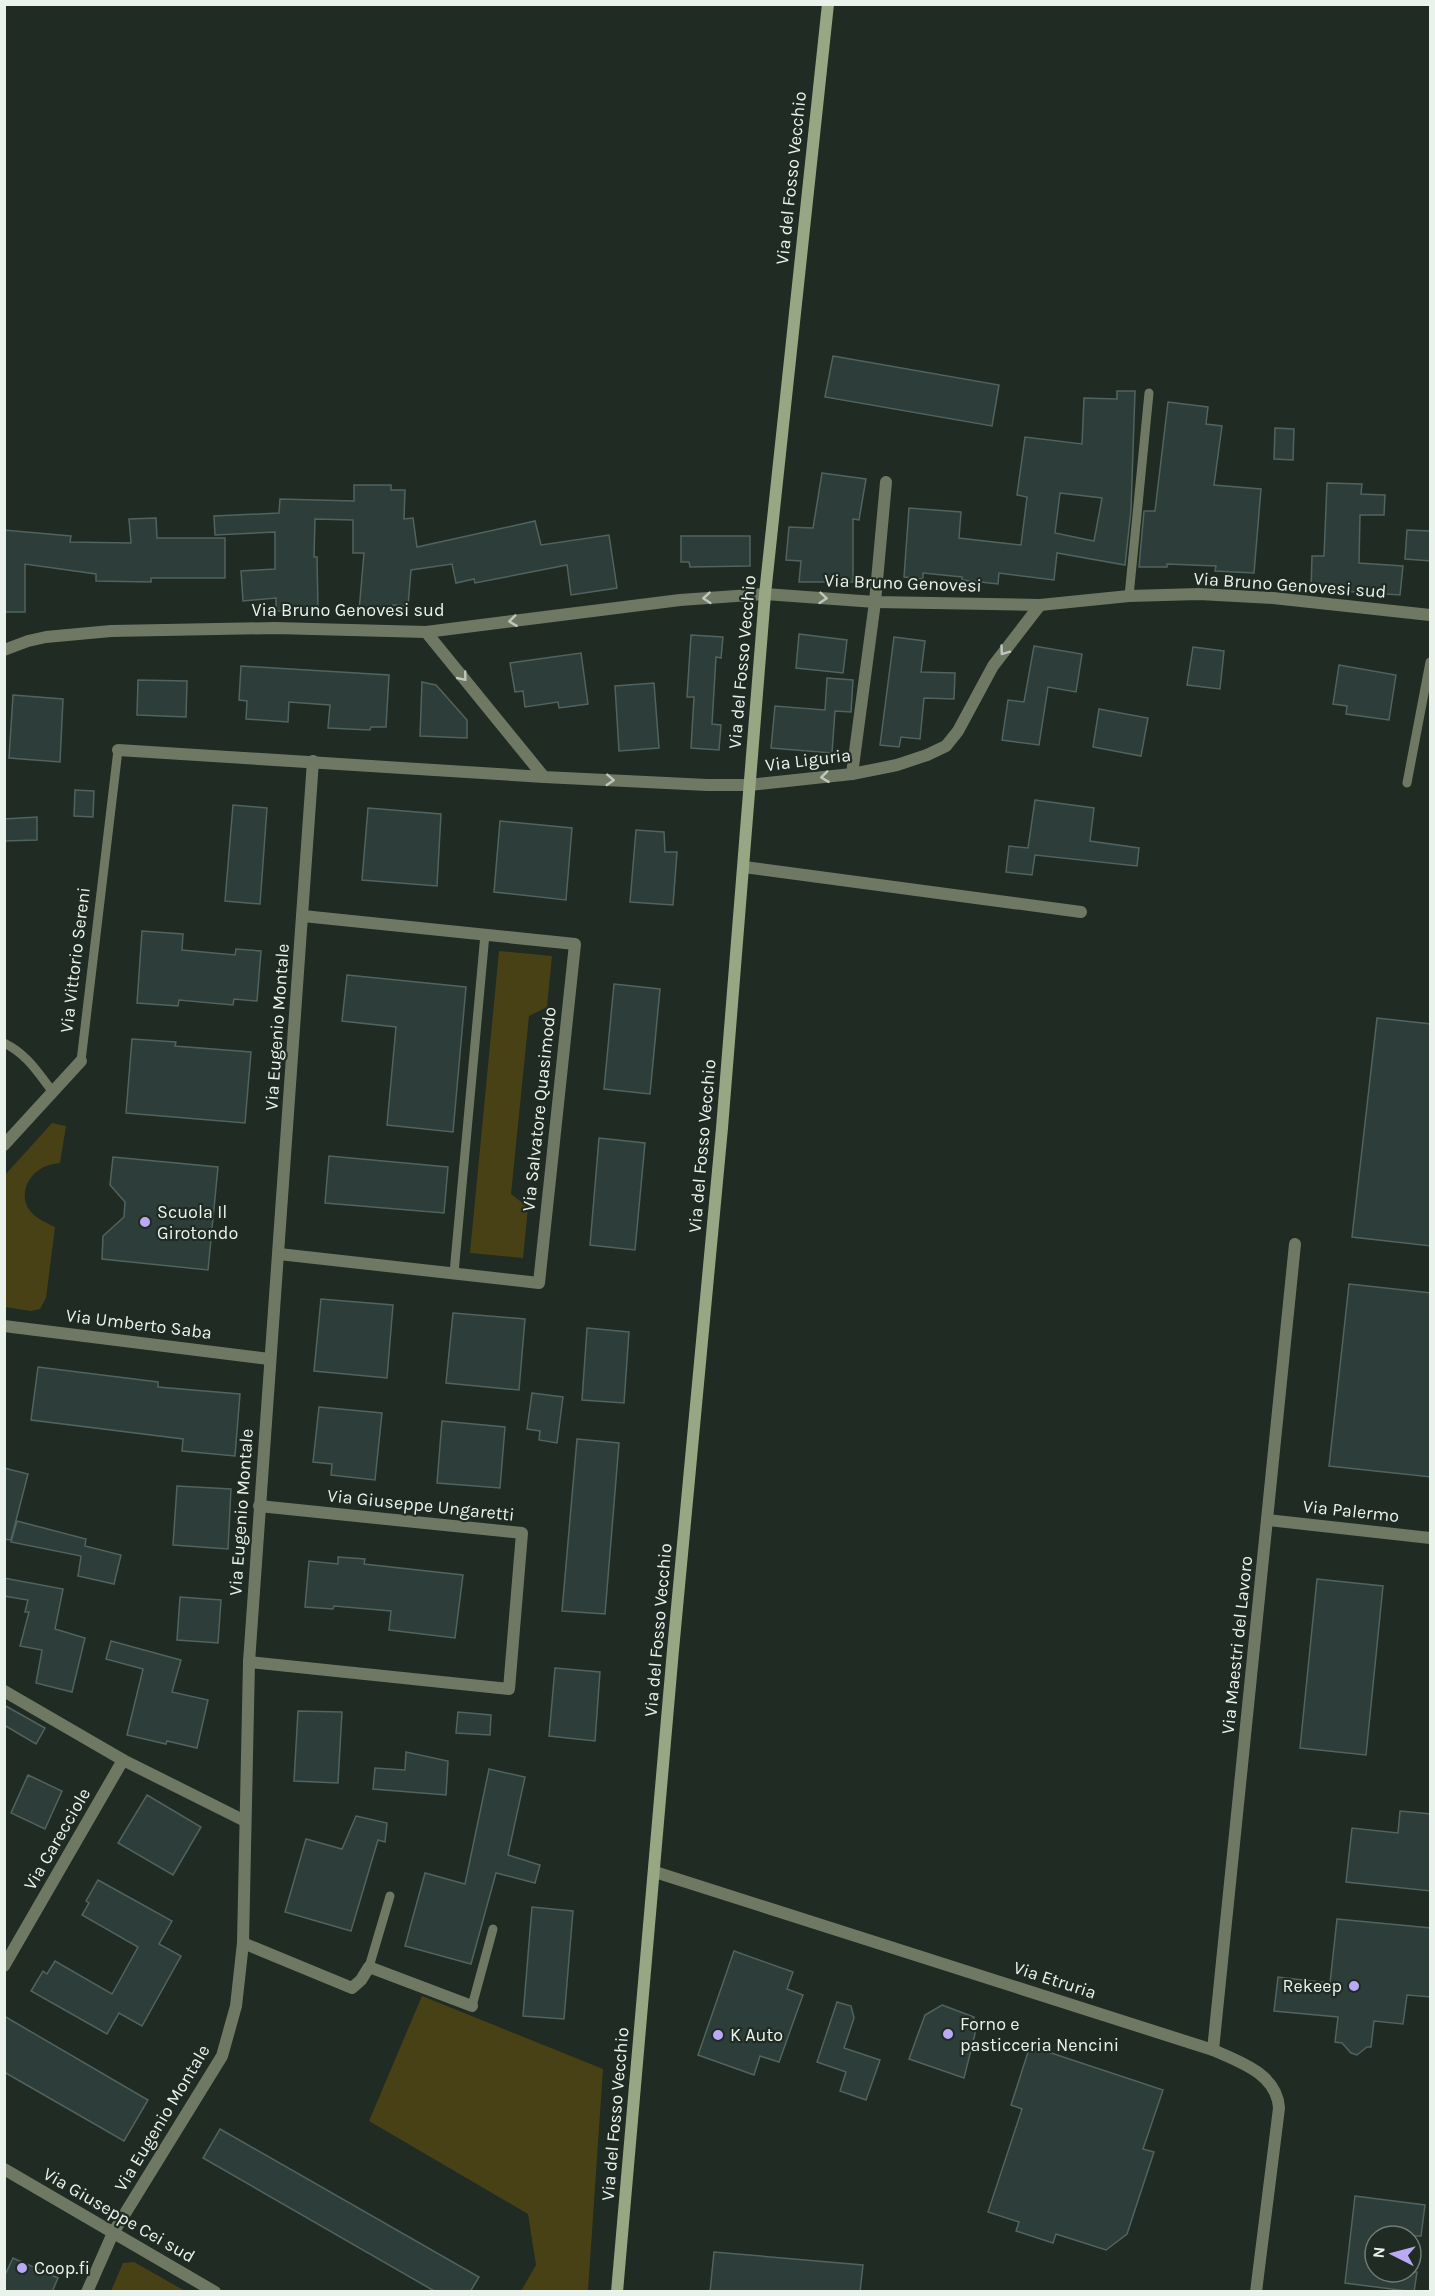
<svg xmlns="http://www.w3.org/2000/svg" width="1435" height="2296" font-family="Karla,sans-serif">
<style>
.green{fill:#494116}
.building{fill:#2d3e3a;stroke:#51635f;stroke-width:1.5;fill-rule:evenodd}
.lines{fill:none;stroke-linecap:round;stroke-linejoin:round}
.lane{stroke:#6f7862;stroke-width:9}
.street{stroke:#6f7862;stroke-width:12}
.secondary{stroke:#97a683;stroke-width:12}
.oneway{stroke:#bfc7bc}
.poi-dot{fill:#baaaf6;stroke:#1f2b23;stroke-width:2}
.labels{text-anchor:middle;dominant-baseline:central;stroke-width:4.5;stroke-linejoin:round;paint-order:stroke}
.street-label{font-size:18px;fill:#eaf2ec;stroke:#1f2b23}
.poi-label{font-size:18px;fill:#eaf2ec;stroke:#1f2b23;text-anchor:start}
</style>
<rect width="100%" height="100%" fill="#1f2b23"/>
<g class="green">
<path d="M 499,951 L 552,956 L 547,1007 L 529,1016 L 511,1194 L 528,1207 L 523,1258 L 470,1253 Z"/>
<path d="M 52,1123 L 66,1126 L 60,1163 C 54,1164 47,1165 42,1168 C 24,1178 18,1201 34,1215 C 40,1220 48,1224 55,1227 L 46,1298 L 40,1309 L 31,1311 L 5,1307 L 5,1175 Z"/>
<path d="M 422,1996 L 603,2069 L 588,2291 L 521,2291 L 536,2265 L 528,2214 L 369,2121 Z"/>
<path d="M 134,2262 L 185,2291 L 111,2291 L 123,2263 Z"/>
</g>
<g class="building">
<path d="M 833,356 L 999,385 L 992,426 L 825,397 Z"/>
<path d="M 1117,391 L 1135,391 L 1131,510 L 1125,565 L 1057,553 L 1054,580 L 999,573 L 998,584 L 962,580 L 962,577 L 923,573 L 923,579 L 904,577 L 909,508 L 961,512 L 959,538 L 1021,545 L 1027,497 L 1017,495 L 1025,437 L 1082,444 L 1084,398 L 1117,399 ZM 1060,493 L 1102,498 L 1094,541 L 1055,533 Z"/>
<path d="M 1168,402 L 1208,407 L 1206,424 L 1222,426 L 1214,485 L 1261,489 L 1254,573 L 1215,571 L 1216,566 L 1167,564 L 1167,567 L 1139,567 L 1144,511 L 1155,511 Z"/>
<path d="M 1275,428 L 1294,429 L 1293,460 L 1274,459 Z"/>
<path d="M 822,473 L 866,479 L 859,520 L 853,519 L 853,582 L 799,582 L 801,561 L 786,560 L 789,527 L 813,528 Z"/>
<path d="M 1327,483 L 1362,484 L 1361,494 L 1385,495 L 1384,515 L 1360,515 L 1359,563 L 1403,566 L 1400,595 L 1358,592 L 1311,591 L 1312,556 L 1324,556 Z"/>
<path d="M 354,485 L 391,485 L 391,490 L 405,490 L 404,519 L 413,518 L 417,547 L 535,521 L 541,545 L 609,535 L 617,588 L 571,595 L 567,565 L 475,583 L 474,579 L 456,583 L 452,564 L 411,570 L 408,606 L 393,605 L 392,614 L 359,611 L 364,553 L 353,553 L 353,520 L 315,519 L 314,557 L 317,557 L 318,610 L 276,611 L 276,598 L 243,601 L 241,571 L 275,569 L 275,532 L 215,535 L 214,516 L 279,513 L 280,499 L 354,501 Z"/>
<path d="M 156,518 L 157,538 L 225,538 L 225,578 L 151,578 L 151,582 L 96,581 L 96,574 L 25,564 L 25,612 L 4,612 L 4,530 L 71,536 L 70,542 L 131,543 L 129,519 Z"/>
<path d="M 1407,530 L 1431,531 L 1431,561 L 1405,559 Z"/>
<path d="M 681,536 L 750,536 L 750,566 L 690,567 L 689,562 L 681,562 Z"/>
<path d="M 799,634 L 847,640 L 843,673 L 796,668 Z"/>
<path d="M 691,635 L 723,637 L 721,658 L 716,657 L 712,724 L 721,725 L 719,750 L 691,748 L 694,697 L 687,697 Z"/>
<path d="M 894,637 L 925,641 L 921,672 L 955,673 L 954,699 L 924,698 L 920,739 L 901,737 L 899,747 L 880,745 Z"/>
<path d="M 1034,646 L 1082,654 L 1076,692 L 1048,687 L 1039,745 L 1002,740 L 1008,700 L 1024,702 Z"/>
<path d="M 1193,647 L 1224,651 L 1220,689 L 1187,685 Z"/>
<path d="M 581,653 L 588,704 L 559,708 L 558,702 L 525,707 L 523,691 L 515,692 L 510,663 Z"/>
<path d="M 1339,665 L 1396,675 L 1389,720 L 1346,714 L 1347,706 L 1333,704 Z"/>
<path d="M 241,666 L 389,675 L 386,727 L 371,727 L 370,730 L 328,728 L 330,705 L 289,702 L 288,722 L 246,719 L 247,701 L 239,700 Z"/>
<path d="M 827,678 L 853,680 L 851,712 L 835,711 L 832,753 L 771,748 L 775,706 L 825,710 Z"/>
<path d="M 138,680 L 187,681 L 186,717 L 137,715 Z"/>
<path d="M 422,682 L 436,685 L 467,720 L 467,738 L 420,736 Z"/>
<path d="M 654,683 L 659,748 L 619,751 L 615,686 Z"/>
<path d="M 13,695 L 63,699 L 60,762 L 9,758 Z"/>
<path d="M 1099,709 L 1148,718 L 1141,756 L 1093,747 Z"/>
<path d="M 75,790 L 94,791 L 93,817 L 74,816 Z"/>
<path d="M 1035,800 L 1094,808 L 1090,841 L 1139,848 L 1137,866 L 1035,855 L 1032,875 L 1006,872 L 1009,846 L 1028,848 Z"/>
<path d="M 233,805 L 267,808 L 260,904 L 225,901 Z"/>
<path d="M 368,808 L 441,814 L 437,886 L 362,880 Z"/>
<path d="M 37,817 L 37,840 L 4,841 L 4,819 Z"/>
<path d="M 500,821 L 572,828 L 566,900 L 494,892 Z"/>
<path d="M 636,830 L 664,832 L 665,852 L 677,852 L 673,905 L 630,902 Z"/>
<path d="M 142,931 L 183,934 L 182,950 L 235,955 L 236,949 L 261,951 L 257,1001 L 234,999 L 233,1005 L 179,1000 L 178,1006 L 137,1003 Z"/>
<path d="M 347,975 L 466,987 L 453,1132 L 387,1125 L 396,1027 L 342,1021 Z"/>
<path d="M 614,984 L 660,989 L 650,1094 L 604,1089 Z"/>
<path d="M 1377,1018 L 1431,1024 L 1431,1246 L 1352,1237 Z"/>
<path d="M 132,1039 L 176,1042 L 175,1046 L 251,1052 L 245,1123 L 126,1113 Z"/>
<path d="M 599,1138 L 645,1143 L 635,1250 L 590,1245 Z"/>
<path d="M 329,1156 L 448,1167 L 444,1213 L 325,1203 Z"/>
<path d="M 113,1157 L 218,1167 L 208,1270 L 102,1259 L 103,1236 L 124,1217 L 125,1202 L 110,1185 Z"/>
<path d="M 1349,1284 L 1431,1293 L 1431,1477 L 1329,1466 Z"/>
<path d="M 321,1299 L 393,1305 L 387,1378 L 314,1371 Z"/>
<path d="M 453,1313 L 525,1319 L 519,1390 L 446,1383 Z"/>
<path d="M 587,1328 L 629,1332 L 624,1403 L 582,1400 Z"/>
<path d="M 38,1367 L 158,1382 L 158,1387 L 240,1394 L 235,1456 L 182,1451 L 183,1439 L 31,1420 Z"/>
<path d="M 532,1393 L 563,1397 L 557,1443 L 539,1440 L 540,1431 L 527,1429 Z"/>
<path d="M 319,1407 L 382,1413 L 375,1480 L 331,1475 L 332,1464 L 313,1462 Z"/>
<path d="M 442,1421 L 505,1427 L 500,1488 L 437,1483 Z"/>
<path d="M 577,1439 L 619,1443 L 605,1614 L 562,1611 Z"/>
<path d="M 4,1468 L 28,1474 L 11,1540 L 4,1539 Z"/>
<path d="M 177,1486 L 231,1489 L 228,1549 L 173,1545 Z"/>
<path d="M 17,1521 L 86,1539 L 85,1546 L 121,1555 L 114,1584 L 78,1576 L 81,1556 L 11,1542 Z"/>
<path d="M 338,1557 L 365,1559 L 364,1564 L 463,1575 L 455,1638 L 389,1630 L 391,1611 L 334,1606 L 333,1609 L 305,1607 L 309,1561 L 338,1564 Z"/>
<path d="M 4,1578 L 63,1589 L 55,1629 L 85,1638 L 72,1692 L 36,1683 L 42,1650 L 20,1646 L 29,1612 L 25,1612 L 28,1600 L 4,1596 Z"/>
<path d="M 1317,1579 L 1383,1586 L 1366,1755 L 1300,1748 Z"/>
<path d="M 180,1597 L 221,1600 L 218,1643 L 177,1640 Z"/>
<path d="M 111,1641 L 181,1660 L 172,1692 L 208,1700 L 197,1748 L 167,1741 L 166,1744 L 127,1735 L 143,1669 L 106,1659 Z"/>
<path d="M 555,1668 L 600,1672 L 595,1741 L 549,1736 Z"/>
<path d="M 4,1705 L 45,1728 L 36,1744 L 4,1725 Z"/>
<path d="M 298,1711 L 342,1712 L 338,1783 L 294,1781 Z"/>
<path d="M 458,1712 L 491,1715 L 490,1735 L 456,1733 Z"/>
<path d="M 406,1752 L 448,1761 L 446,1795 L 373,1789 L 375,1768 L 405,1770 Z"/>
<path d="M 489,1769 L 525,1777 L 508,1855 L 540,1865 L 535,1883 L 496,1873 L 471,1964 L 405,1946 L 425,1873 L 465,1884 Z"/>
<path d="M 28,1775 L 62,1791 L 45,1829 L 11,1813 Z"/>
<path d="M 147,1795 L 201,1827 L 173,1875 L 118,1843 Z"/>
<path d="M 1400,1811 L 1431,1814 L 1431,1891 L 1346,1882 L 1352,1828 L 1398,1833 Z"/>
<path d="M 356,1816 L 387,1823 L 385,1842 L 378,1840 L 351,1931 L 285,1912 L 306,1839 L 342,1849 Z"/>
<path d="M 98,1880 L 172,1921 L 159,1944 L 181,1956 L 142,2026 L 119,2013 L 107,2034 L 31,1991 L 43,1971 L 47,1974 L 55,1961 L 112,1994 L 138,1947 L 82,1915 L 89,1903 L 86,1901 Z"/>
<path d="M 532,1907 L 573,1911 L 564,2019 L 523,2016 Z"/>
<path d="M 1337,1919 L 1431,1928 L 1431,1997 L 1407,1995 L 1403,2024 L 1374,2021 L 1371,2047 L 1367,2047 L 1357,2055 L 1351,2053 L 1342,2043 L 1335,2042 L 1338,2017 L 1274,2011 L 1278,1977 L 1330,1983 Z"/>
<path d="M 734,1951 L 793,1972 L 787,1989 L 803,1995 L 779,2062 L 760,2056 L 754,2075 L 698,2055 Z"/>
<path d="M 837,2002 L 851,2006 L 854,2018 L 844,2048 L 880,2060 L 866,2100 L 840,2091 L 846,2072 L 817,2062 Z"/>
<path d="M 942,2005 L 974,2017 L 975,2034 L 964,2078 L 909,2059 L 925,2015 Z"/>
<path d="M 4,2016 L 148,2100 L 124,2141 L 4,2072 Z"/>
<path d="M 1030,2046 L 1163,2090 L 1143,2149 L 1154,2152 L 1127,2234 L 1106,2250 L 1056,2234 L 1053,2243 L 1016,2231 L 1019,2222 L 988,2212 L 1022,2109 L 1011,2105 Z"/>
<path d="M 220,2129 L 479,2277 L 470,2292 L 436,2292 L 203,2158 Z"/>
<path d="M 1355,2196 L 1425,2205 L 1421,2236 L 1375,2236 L 1375,2272 L 1417,2272 L 1414,2292 L 1345,2283 Z"/>
<path d="M 714,2252 L 863,2265 L 860,2292 L 710,2292 Z"/>
<path d="M 13,2258 L 58,2278 L 52,2292 L 4,2292 L 4,2277 Z"/>
</g>
<g class="lines">
<g class="lane">
<path d="M 1129,596 L 1149,393"/>
<path d="M 1407,783 L 1430,662"/>
<path d="M 4,1043 C 27,1054 38,1073 53,1092"/>
<path d="M 81,1061 L 118,750"/>
<path d="M 454,1273 L 485,934"/>
<path d="M 369,1967 L 390,1896"/>
<path d="M 472,2006 L 493,1929"/>
</g>
<g class="street">
<path d="M 426,632 L 544,777 L 707,785 L 749,785 L 852,774 L 897,765 L 927,755 L 946,746 L 958,731 L 993,666 L 1040,605"/>
<path d="M 4,650 L 28,641 L 46,637 L 111,631 L 275,628 L 426,632 L 680,600 L 765,594 L 875,602 L 1040,605 L 1129,596 L 1199,594 L 1273,598 L 1430,615"/>
<path d="M 118,750 L 544,777"/>
<path d="M 852,774 L 875,602 L 886,482"/>
<path d="M 744,867 L 1081,912"/>
<path d="M 4,1145 L 81,1061"/>
<path d="M 279,1254 L 539,1283 L 575,944 L 303,916"/>
<path d="M 4,1326 L 269,1359"/>
<path d="M 1268,1520 L 1430,1538"/>
<path d="M 249,1662 L 509,1689 L 522,1533 L 259,1506"/>
<path d="M 4,1691 L 123,1760 L 245,1821"/>
<path d="M 655,1872 L 1213,2050 C 1240,2062 1277,2074 1279,2108 L 1256,2292"/>
<path d="M 243,1943 L 352,1988 L 361,1980 L 369,1967 L 472,2006"/>
<path d="M 4,1966 L 123,1760"/>
<path d="M 1213,2050 L 1295,1244"/>
<path d="M 4,2169 L 215,2292"/>
<path d="M 87,2292 L 113,2233 L 222,2056 L 236,2006 L 243,1943 L 249,1662 L 313,761"/>
</g>
<path class="secondary" d="M 617,2292 L 673,1650 L 722,1128 L 765,594 L 828,4"/>
</g>
<defs><path id="oneway-chevron" d="M-2-3.5L2.5 0L-2 3.5" fill="none" stroke-width="1.6" stroke-linecap="round" stroke-linejoin="round" transform="scale(1.5)"/></defs>
<g class="oneway">
<use href="#oneway-chevron" transform="translate(707 598) rotate(176)"/>
<use href="#oneway-chevron" transform="translate(823 598) rotate(5)"/>
<use href="#oneway-chevron" transform="translate(513 621) rotate(173)"/>
<use href="#oneway-chevron" transform="translate(1004 651) rotate(126)"/>
<use href="#oneway-chevron" transform="translate(463 677) rotate(51)"/>
<use href="#oneway-chevron" transform="translate(825 777) rotate(173)"/>
<use href="#oneway-chevron" transform="translate(610 780) rotate(3)"/>
</g>
<g class="poi-dot">
<circle cx="145" cy="1222" r="6"/>
<circle cx="1354" cy="1986" r="6"/>
<circle cx="948" cy="2034" r="6"/>
<circle cx="718" cy="2035" r="6"/>
<circle cx="22" cy="2268" r="6"/>
</g>
<g class="labels">
<g class="street-label">
<text transform="translate(791 178) rotate(-84)">Via del Fosso Vecchio</text>
<text transform="translate(903 583) rotate(2)">Via Bruno Genovesi</text>
<text transform="translate(1290 585) rotate(4)">Via Bruno Genovesi sud</text>
<text x="348" y="610">Via Bruno Genovesi sud</text>
<text transform="translate(742 662) rotate(-85)">Via del Fosso Vecchio</text>
<text transform="translate(808 760) rotate(-7)">Via Liguria</text>
<text transform="translate(75 960) rotate(-83)">Via Vittorio Sereni</text>
<text transform="translate(277 1027) rotate(-86)">Via Eugenio Montale</text>
<text transform="translate(539 1109) rotate(-84)">Via Salvatore Quasimodo</text>
<text transform="translate(702 1146) rotate(-85)">Via del Fosso Vecchio</text>
<text transform="translate(139 1324) rotate(7)">Via Umberto Saba</text>
<text transform="translate(421 1505) rotate(6)">Via Giuseppe Ungaretti</text>
<text transform="translate(1351 1511) rotate(6)">Via Palermo</text>
<text transform="translate(241 1512) rotate(-86)">Via Eugenio Montale</text>
<text transform="translate(658 1630) rotate(-85)">Via del Fosso Vecchio</text>
<text transform="translate(1237 1645) rotate(-84)">Via Maestri del Lavoro</text>
<text transform="translate(57 1839) rotate(-60)">Via Carecciole</text>
<text transform="translate(1055 1980) rotate(18)">Via Etruria</text>
<text transform="translate(615 2114) rotate(-85)">Via del Fosso Vecchio</text>
<text transform="translate(162 2118) rotate(-59)">Via Eugenio Montale</text>
<text transform="translate(119 2215) rotate(30)">Via Giuseppe Cei sud</text>
</g>
<g class="poi-label">
<text x="157" y="1212">Scuola Il<tspan x="157" dy="21">Girotondo</tspan></text>
<text x="1342" y="1986" text-anchor="end">Rekeep</text>
<text x="960" y="2024">Forno e<tspan x="960" dy="21">pasticceria Nencini</tspan></text>
<text x="730" y="2035">K Auto</text>
<text x="34" y="2268">Coop.fi</text>
</g>
</g>
<rect width="1435" height="2296" fill="none" stroke="#eaf2ec" stroke-width="12"/>
<g transform="translate(1393 2254) rotate(276)"><circle r="28" fill="#1f2b23" stroke="#707b73" stroke-width="1.5"/>
<path d="M0-4.5L10 22L0 15L-10 22Z" fill="#baaaf6"/>
<text y="-9" font-size="16" font-weight="bold" text-anchor="middle" fill="#eaf2ec">N</text>
</g>
</svg>
